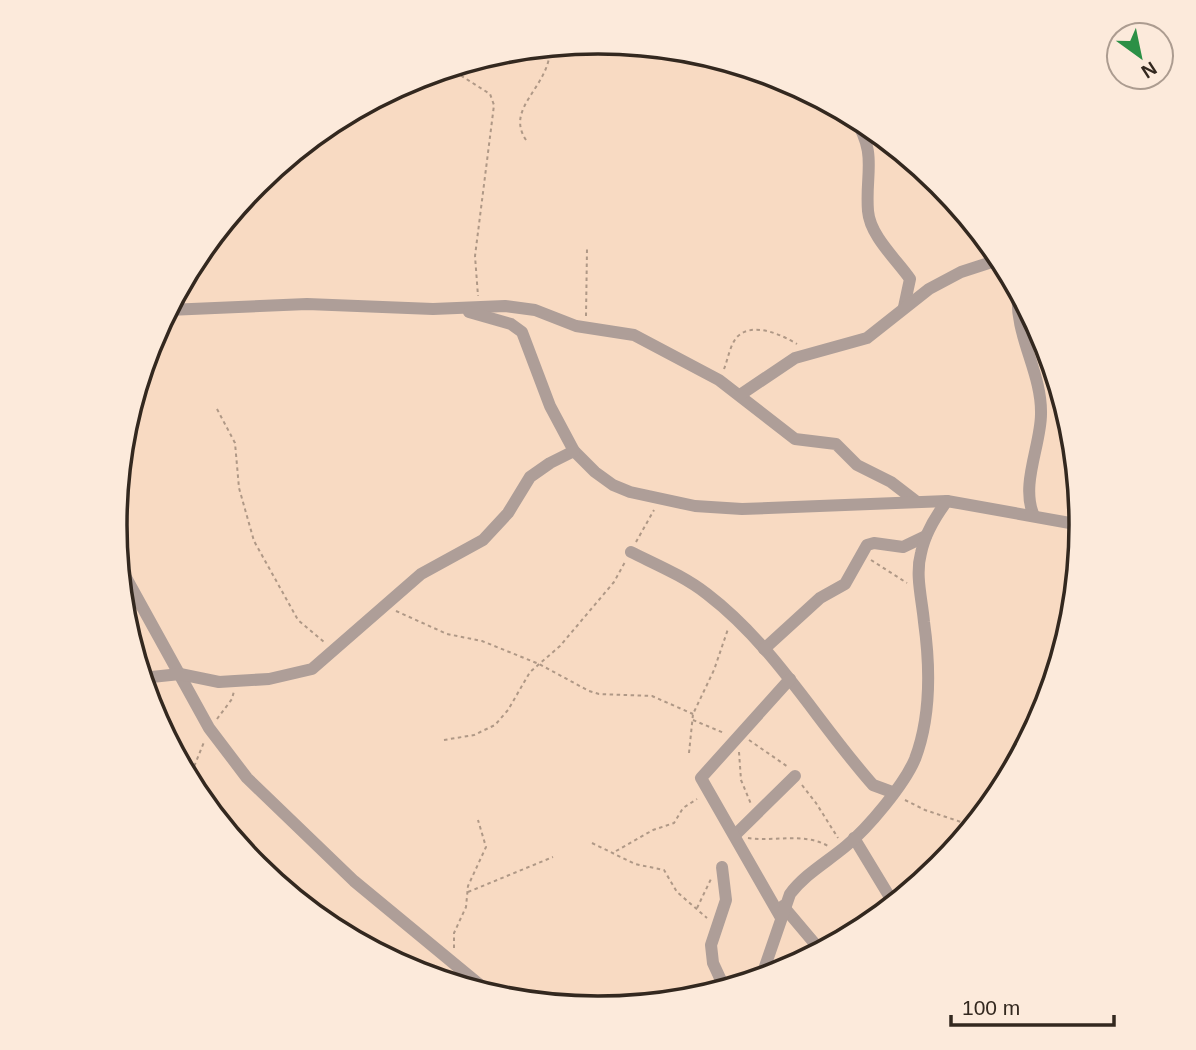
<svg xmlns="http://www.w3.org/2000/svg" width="1196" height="1050" font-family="Arial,sans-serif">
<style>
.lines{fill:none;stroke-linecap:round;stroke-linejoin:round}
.path{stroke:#af9886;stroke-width:2;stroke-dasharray:3.5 3.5;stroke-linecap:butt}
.minor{stroke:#ae9e98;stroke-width:12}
.rim{fill:none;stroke:#33281f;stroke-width:3.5}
</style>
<rect width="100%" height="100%" fill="#f8dac2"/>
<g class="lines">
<g class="path">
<path d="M 449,68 L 490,94 L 494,105 L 475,256 L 478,296"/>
<path d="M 526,140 C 504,107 551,87 550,47"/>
<path d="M 586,316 L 587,249"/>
<path d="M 724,369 C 728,359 730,345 737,337 C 753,321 782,335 797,344"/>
<path d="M 217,409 L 235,443 L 239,488 L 254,541 L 298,620 L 324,642"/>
<path d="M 636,542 L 654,510"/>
<path d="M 871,560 L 907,583"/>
<path d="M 396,611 L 447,634 L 482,641 L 539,664 L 589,691 L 599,694 L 652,696 L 693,714"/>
<path d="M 217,719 L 232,699 L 234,691"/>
<path d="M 693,720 L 724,733"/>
<path d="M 444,740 L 474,735 L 495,725 L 508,710 L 530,672 L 560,646 L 614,582 L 625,562"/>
<path d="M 749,740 L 788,767"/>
<path d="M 739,752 L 741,780 L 751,804"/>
<path d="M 689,753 L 693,714 L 714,670 L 728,629"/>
<path d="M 189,779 L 204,742"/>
<path d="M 802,785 L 816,803 L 838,838"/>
<path d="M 905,800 L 925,810 L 973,826"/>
<path d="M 748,838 C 774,842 804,832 828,846"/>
<path d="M 592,843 L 635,864 L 664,870 L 677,892 L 707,918"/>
<path d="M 616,851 L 653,830 L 674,823 L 683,808 L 697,799"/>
<path d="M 468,892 L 553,857"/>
<path d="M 697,908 L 711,879"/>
<path d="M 454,948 L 454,933 L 466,907 L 468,886 L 486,847 L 478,820"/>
</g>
<g class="minor">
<path d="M 854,117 C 878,155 865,172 868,211 C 870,236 897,260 910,279 L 904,307"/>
<path d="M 1018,292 C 1014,335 1042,372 1041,414 C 1041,445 1020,485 1034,516"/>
<path d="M 168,310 L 307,304 L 433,309 L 505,306 L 535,310 L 576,326 L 634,335 L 719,380 L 795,439 L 836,444 L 857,465 L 891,482 L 917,502"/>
<path d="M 469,312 L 511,324 L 522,332 L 550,406 L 574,451 L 595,472 L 613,485 L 630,492 L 695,506 L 742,509 L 947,501 L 1081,525"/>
<path d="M 740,395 L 795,358 L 867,338 L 929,289 L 961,272 L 1001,259"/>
<path d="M 631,552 C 657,565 684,576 707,594 C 775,646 817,722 873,785 L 892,792"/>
<path d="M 119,565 L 209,728 L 247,778 L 354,881 L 492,995"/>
<path d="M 764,649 L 820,598 L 845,584 L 867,545 L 874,543 L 903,547 L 926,536"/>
<path d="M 142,678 L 180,674 L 219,682 L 235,681 L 269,679 L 312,669 L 421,574 L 483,540 L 508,513 L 530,477 L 550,463 L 574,451"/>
<path d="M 735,835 L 795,776"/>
<path d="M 854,838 L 894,904"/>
<path d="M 722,867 L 726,900 L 711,945 L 713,963 L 725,989"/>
<path d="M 783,906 L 821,951"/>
<path d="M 780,916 L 701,778 L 790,679"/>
<path d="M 761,978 L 790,894 C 805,874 827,862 846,846 C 868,828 904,785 915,759 C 931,717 930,665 924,622 C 922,599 915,575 921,553 C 925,533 935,517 947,501"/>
</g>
</g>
<path d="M0 0H1196V1050H0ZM127 525a471 471 0 1 1 942 0a471 471 0 1 1-942 0Z" fill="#fceadb" fill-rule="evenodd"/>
<path class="rim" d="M127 525a471 471 0 1 1 942 0a471 471 0 1 1-942 0Z"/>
<g transform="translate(1140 56) rotate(147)"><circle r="33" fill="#fceadb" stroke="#ac9c90" stroke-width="2"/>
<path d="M0-5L12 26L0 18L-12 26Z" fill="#2b9046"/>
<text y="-10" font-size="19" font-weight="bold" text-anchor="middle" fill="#33281f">N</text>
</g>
<path d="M951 1015v10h163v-10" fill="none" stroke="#33281f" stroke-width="3.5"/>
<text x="962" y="1015" font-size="21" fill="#33281f" stroke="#fceadb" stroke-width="5" paint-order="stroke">100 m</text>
</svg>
